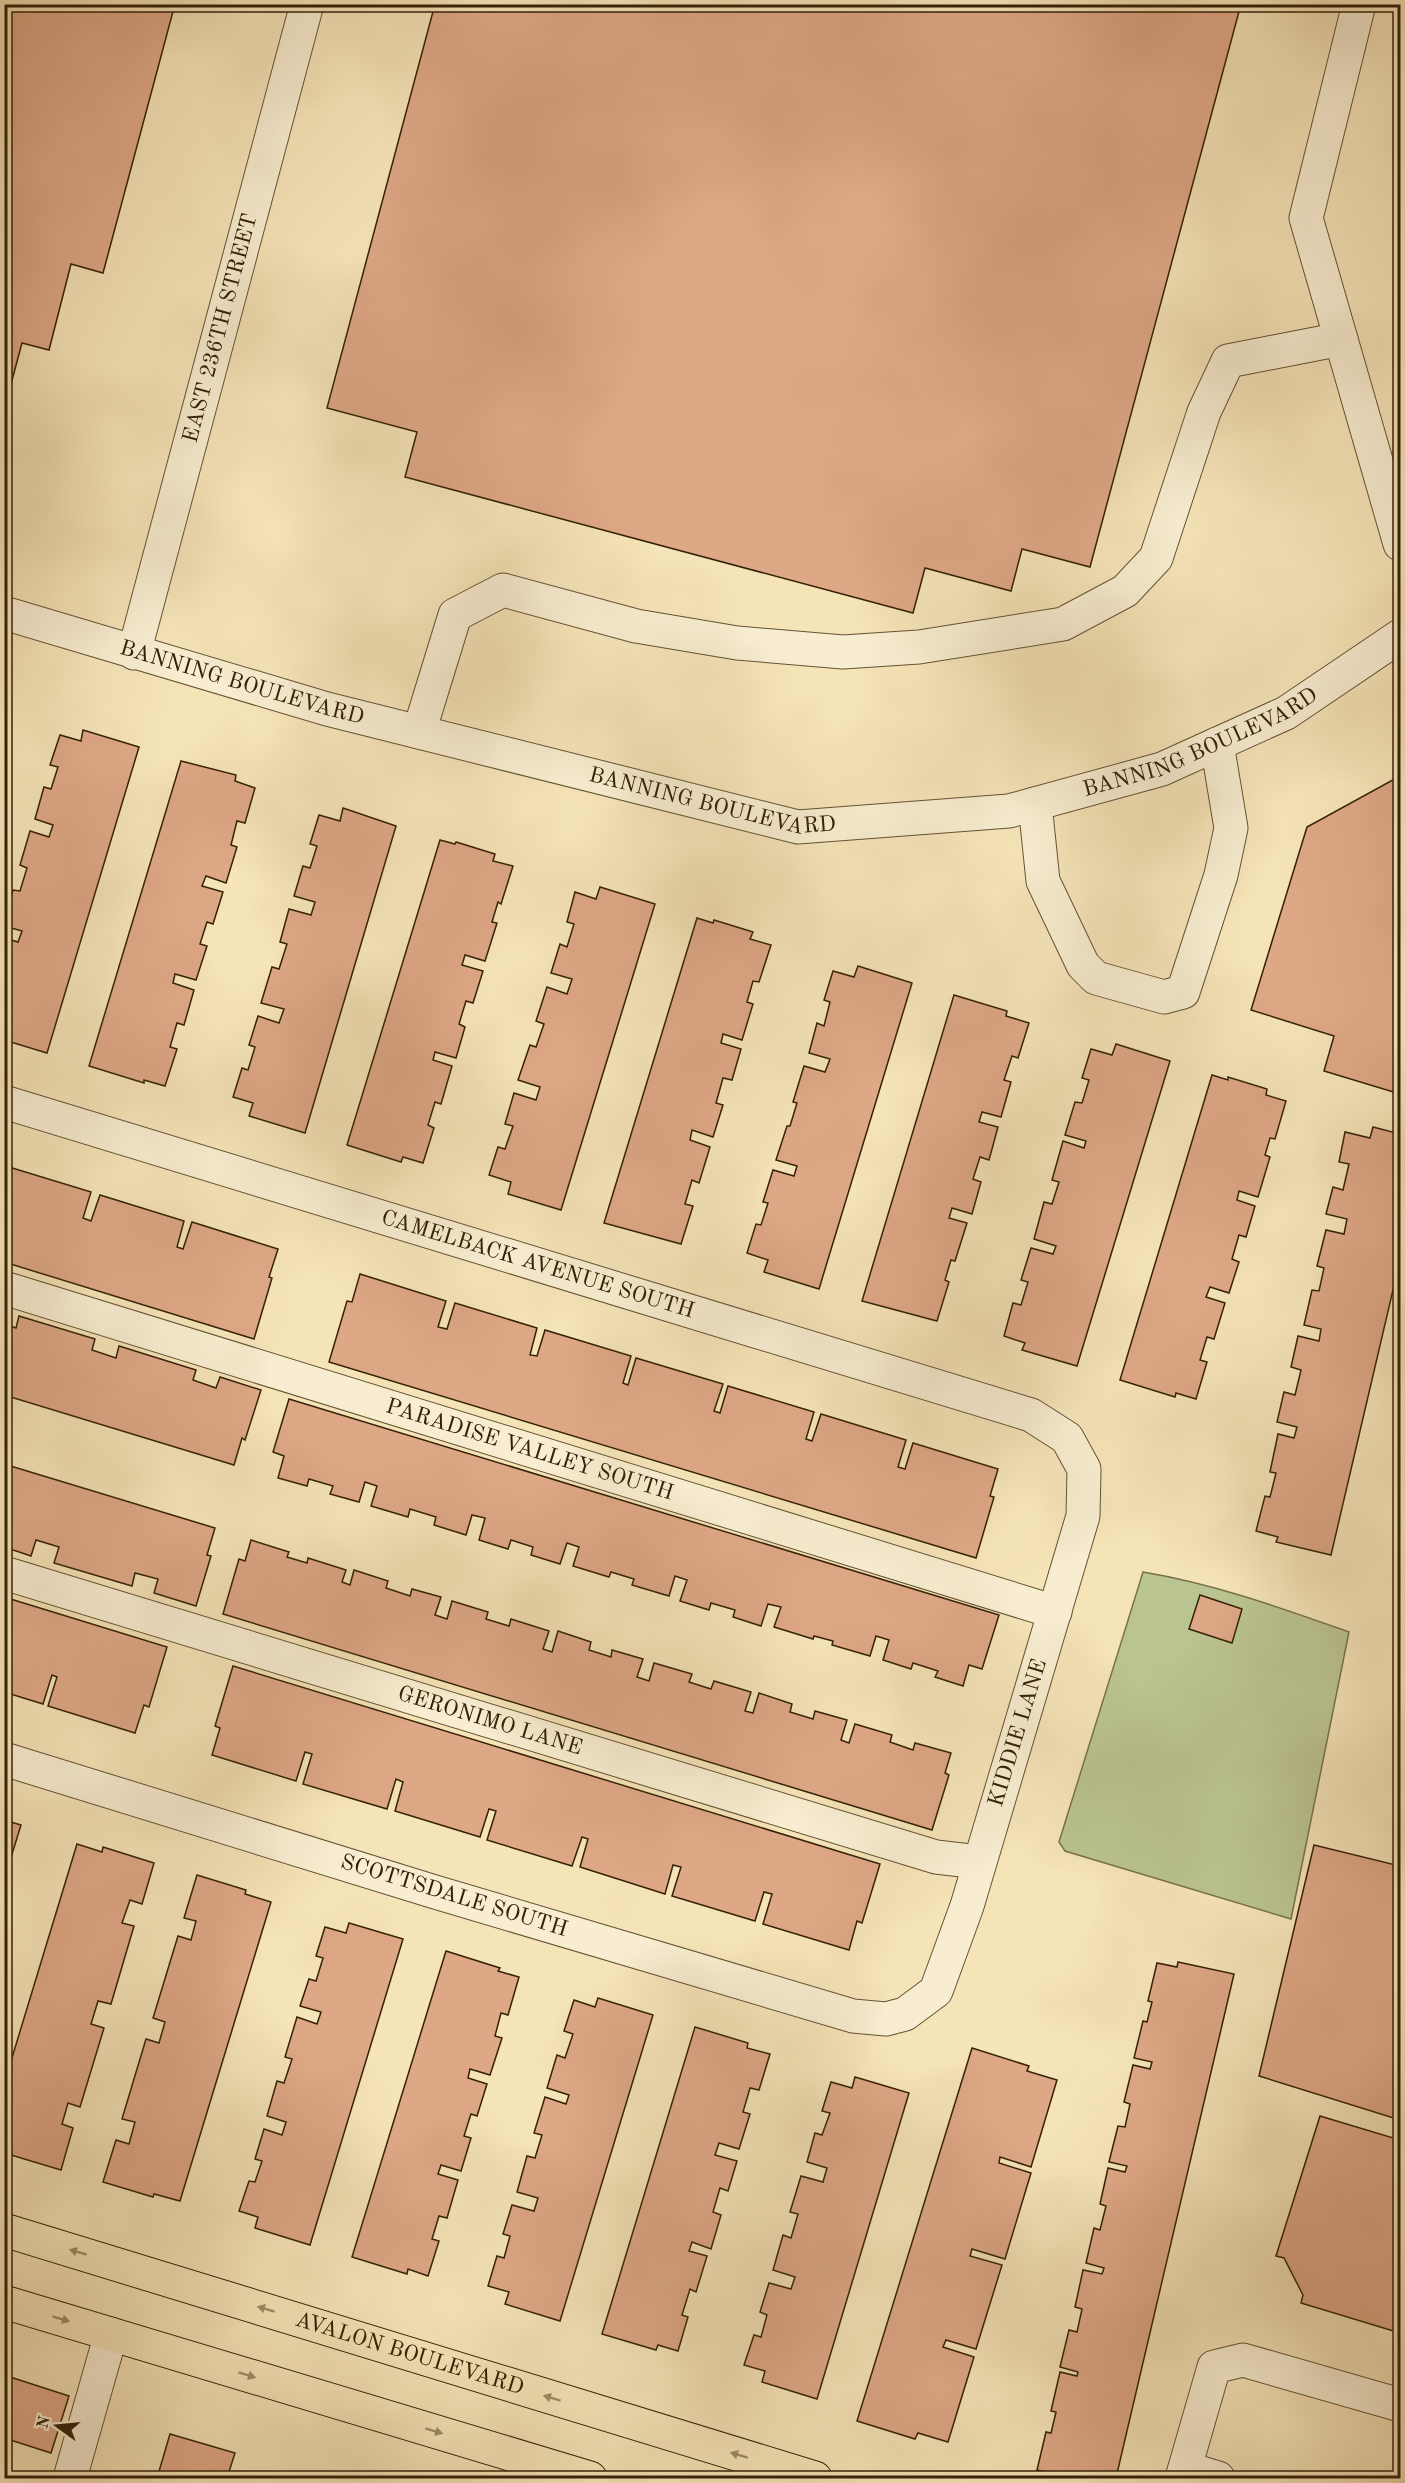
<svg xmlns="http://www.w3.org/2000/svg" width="1405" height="2483" font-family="'Old Standard TT',serif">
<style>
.green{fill:#bac490;stroke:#77724c;stroke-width:1.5}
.building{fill:#dea786;stroke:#342107;stroke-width:1.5}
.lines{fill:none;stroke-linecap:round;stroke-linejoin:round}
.minor-casing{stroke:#645233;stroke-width:35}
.major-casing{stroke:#342107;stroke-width:35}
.minor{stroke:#f8edd1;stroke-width:33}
.major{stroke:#f5e4b8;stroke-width:33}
.oneway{fill:#9e8c68}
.labels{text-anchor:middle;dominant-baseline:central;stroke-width:4.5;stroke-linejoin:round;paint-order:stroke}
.street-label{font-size:22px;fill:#342107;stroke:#f8edd1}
</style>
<rect width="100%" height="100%" fill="#f5e4b8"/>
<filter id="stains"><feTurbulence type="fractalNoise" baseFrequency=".00333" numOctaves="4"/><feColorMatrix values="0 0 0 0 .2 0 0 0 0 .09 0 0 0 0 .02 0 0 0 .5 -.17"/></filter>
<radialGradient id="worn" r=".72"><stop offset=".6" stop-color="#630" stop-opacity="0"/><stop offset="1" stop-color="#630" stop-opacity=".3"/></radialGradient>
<path class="green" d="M 1143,1572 C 1215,1584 1281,1608 1349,1632 L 1291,1919 L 1065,1851 L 1059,1842 Z"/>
<g class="building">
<path d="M 4,4 L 175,4 L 103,273 L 71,264 L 49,350 L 22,343 L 4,410 Z"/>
<path d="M 435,4 L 1241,4 L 1090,567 L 1022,549 L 1011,591 L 925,568 L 913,613 L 405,477 L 417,432 L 327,408 Z"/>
<path d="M 83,730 L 139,747 L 47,1053 L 4,1040 L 4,938 L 18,942 L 22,931 L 4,926 L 4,918 L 13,890 L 20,891 L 27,868 L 20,865 L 30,831 L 49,837 L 53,825 L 35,819 L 44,787 L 51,789 L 58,767 L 50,765 L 60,735 L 81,741 Z"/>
<path d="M 181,761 L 236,775 L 235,781 L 255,788 L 245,823 L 237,821 L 231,845 L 237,847 L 226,883 L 206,876 L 202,886 L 223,892 L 213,924 L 207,922 L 200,944 L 207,946 L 196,980 L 175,974 L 173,983 L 194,990 L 184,1025 L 177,1023 L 170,1047 L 177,1049 L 165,1086 L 144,1080 L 144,1083 L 89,1066 Z"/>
<path d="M 1400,776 L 1400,1094 L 1324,1071 L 1334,1036 L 1251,1010 L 1307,827 Z"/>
<path d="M 343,808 L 396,826 L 305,1133 L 249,1116 L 253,1103 L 233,1097 L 242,1068 L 248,1070 L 255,1047 L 249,1045 L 258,1016 L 279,1023 L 284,1009 L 261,1003 L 272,967 L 279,969 L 287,944 L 280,942 L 289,909 L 311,915 L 315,902 L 294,896 L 303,866 L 310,868 L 317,846 L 310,844 L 319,815 L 340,821 Z"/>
<path d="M 440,840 L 455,844 L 456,842 L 495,854 L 493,861 L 513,866 L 501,904 L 498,902 L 492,922 L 497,923 L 485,961 L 465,955 L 462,965 L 483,971 L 473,1003 L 466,1001 L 459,1024 L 465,1027 L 456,1058 L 435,1052 L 433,1060 L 452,1066 L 441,1104 L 435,1102 L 428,1125 L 434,1128 L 423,1163 L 403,1157 L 401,1162 L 347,1145 Z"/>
<path d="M 600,887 L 655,904 L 561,1210 L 508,1194 L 511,1182 L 489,1175 L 498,1147 L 505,1149 L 513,1126 L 505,1124 L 514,1093 L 536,1100 L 540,1087 L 518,1080 L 530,1045 L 536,1047 L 544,1024 L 536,1021 L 547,987 L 567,994 L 572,979 L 551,973 L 560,944 L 567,947 L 574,924 L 567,922 L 575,892 L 596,899 Z"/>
<path d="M 697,918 L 713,923 L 714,920 L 753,932 L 750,939 L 771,945 L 759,982 L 753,981 L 747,1002 L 753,1004 L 742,1040 L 723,1034 L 721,1043 L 741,1049 L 732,1080 L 723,1078 L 716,1103 L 723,1105 L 713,1137 L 692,1130 L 690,1140 L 710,1147 L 699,1183 L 692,1180 L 685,1204 L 693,1206 L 681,1244 L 604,1223 Z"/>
<path d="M 858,966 L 912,983 L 819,1289 L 764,1272 L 768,1260 L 747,1253 L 756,1224 L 761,1225 L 768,1203 L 763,1202 L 773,1170 L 794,1176 L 797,1166 L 776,1160 L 787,1126 L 790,1126 L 797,1103 L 793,1102 L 804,1066 L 825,1072 L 830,1059 L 809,1053 L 817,1023 L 824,1026 L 830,1002 L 824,1000 L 833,971 L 854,977 Z"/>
<path d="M 954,995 L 1007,1011 L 1006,1016 L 1029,1023 L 1018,1058 L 1012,1056 L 1004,1080 L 1011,1082 L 1001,1117 L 982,1112 L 979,1122 L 998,1127 L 989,1160 L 980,1157 L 973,1179 L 981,1182 L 972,1214 L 952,1208 L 949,1218 L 967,1223 L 955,1261 L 951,1260 L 945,1280 L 949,1282 L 937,1321 L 862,1301 Z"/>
<path d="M 1116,1044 L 1170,1061 L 1077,1366 L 1022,1350 L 1025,1343 L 1004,1336 L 1013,1303 L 1021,1305 L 1028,1282 L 1021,1280 L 1031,1248 L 1053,1254 L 1056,1246 L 1034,1239 L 1044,1202 L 1052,1204 L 1059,1182 L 1052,1180 L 1063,1141 L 1084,1148 L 1086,1141 L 1065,1135 L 1075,1102 L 1082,1103 L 1089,1080 L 1082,1078 L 1091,1049 L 1112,1055 Z"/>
<path d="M 1212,1075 L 1228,1080 L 1228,1077 L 1267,1089 L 1266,1095 L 1286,1101 L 1275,1139 L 1270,1138 L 1265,1155 L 1270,1157 L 1258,1197 L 1239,1191 L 1237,1200 L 1255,1206 L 1246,1237 L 1239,1235 L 1232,1259 L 1239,1262 L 1229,1293 L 1210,1287 L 1206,1297 L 1225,1303 L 1214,1339 L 1207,1337 L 1200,1360 L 1207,1362 L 1196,1399 L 1176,1393 L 1175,1397 L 1120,1380 Z"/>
<path d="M 1373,1127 L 1400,1134 L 1400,1260 L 1331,1555 L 1276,1542 L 1278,1537 L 1256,1531 L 1265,1496 L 1270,1497 L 1276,1473 L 1270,1472 L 1278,1434 L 1294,1438 L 1297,1427 L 1277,1422 L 1284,1392 L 1295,1395 L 1301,1370 L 1291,1367 L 1298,1336 L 1319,1341 L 1321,1329 L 1304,1325 L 1312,1290 L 1319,1291 L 1324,1268 L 1317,1266 L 1326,1230 L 1344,1234 L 1347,1219 L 1326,1214 L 1333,1187 L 1343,1190 L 1349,1164 L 1339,1162 L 1345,1132 L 1370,1138 Z"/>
<path d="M 9,1167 L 91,1192 L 83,1218 L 91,1221 L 100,1195 L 184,1221 L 177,1247 L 183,1249 L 192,1222 L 278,1249 L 269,1277 L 272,1278 L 254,1339 L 4,1262 L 4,1180 Z"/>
<path d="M 360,1274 L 446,1301 L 438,1327 L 447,1329 L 455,1303 L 537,1328 L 530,1355 L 537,1356 L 545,1330 L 631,1356 L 623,1383 L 628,1385 L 636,1358 L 723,1384 L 714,1411 L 720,1413 L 728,1386 L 814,1412 L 806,1439 L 812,1441 L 821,1414 L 906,1440 L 898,1467 L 905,1469 L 913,1443 L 998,1469 L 990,1496 L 994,1497 L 976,1558 L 329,1362 L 347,1301 L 352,1302 Z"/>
<path d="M 19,1316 L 95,1339 L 92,1350 L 116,1358 L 119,1346 L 196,1370 L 193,1380 L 216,1388 L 220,1377 L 261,1390 L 245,1440 L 242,1438 L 234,1465 L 4,1395 L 4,1324 L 16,1328 Z"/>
<path d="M 289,1399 L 999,1615 L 982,1669 L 969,1665 L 963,1686 L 935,1677 L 938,1671 L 913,1663 L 911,1669 L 883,1660 L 889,1640 L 876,1636 L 870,1656 L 832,1645 L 833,1641 L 814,1636 L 813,1639 L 774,1627 L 781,1607 L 768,1604 L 761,1626 L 733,1617 L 735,1610 L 711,1603 L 709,1610 L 680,1601 L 687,1580 L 675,1576 L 669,1596 L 632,1585 L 634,1579 L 611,1572 L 609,1577 L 573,1566 L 579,1547 L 567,1543 L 560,1564 L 531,1555 L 533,1547 L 511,1540 L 508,1549 L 479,1540 L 485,1518 L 472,1515 L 466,1535 L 434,1525 L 436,1517 L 410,1509 L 408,1517 L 371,1506 L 377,1486 L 365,1482 L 359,1502 L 330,1494 L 333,1486 L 309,1479 L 307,1486 L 278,1478 L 284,1456 L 273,1452 Z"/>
<path d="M 4,1464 L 215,1528 L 207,1555 L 211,1556 L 196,1606 L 154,1593 L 158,1579 L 135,1573 L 132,1586 L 54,1563 L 59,1547 L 36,1540 L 31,1556 L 4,1547 Z"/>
<path d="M 251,1540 L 289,1552 L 287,1557 L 307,1563 L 308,1558 L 346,1570 L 342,1582 L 350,1585 L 354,1570 L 388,1581 L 386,1588 L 410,1596 L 412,1589 L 441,1597 L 435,1615 L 447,1619 L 452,1601 L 488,1612 L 486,1619 L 509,1626 L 511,1619 L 549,1631 L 543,1649 L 552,1652 L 558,1631 L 591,1642 L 589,1650 L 611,1657 L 612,1650 L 643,1659 L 637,1677 L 649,1681 L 654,1663 L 692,1674 L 689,1682 L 711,1689 L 714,1681 L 751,1692 L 745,1711 L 753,1713 L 759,1693 L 792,1704 L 790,1712 L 813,1719 L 815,1711 L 847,1720 L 841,1740 L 849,1743 L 855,1724 L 892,1735 L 890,1742 L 913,1750 L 915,1743 L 951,1753 L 945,1773 L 949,1775 L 932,1830 L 223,1614 L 239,1559 L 245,1561 Z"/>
<path d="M 1200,1595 L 1242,1609 L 1232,1643 L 1189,1629 Z"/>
<path d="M 4,1597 L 167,1647 L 149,1707 L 144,1705 L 135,1733 L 48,1706 L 57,1677 L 52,1675 L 43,1704 L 4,1692 Z"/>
<path d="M 233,1666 L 880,1864 L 862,1923 L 857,1921 L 849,1950 L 763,1924 L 772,1894 L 764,1892 L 755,1921 L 672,1896 L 681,1867 L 673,1865 L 665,1894 L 580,1867 L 588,1839 L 582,1837 L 572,1866 L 487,1840 L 496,1811 L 489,1809 L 480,1837 L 395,1811 L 403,1782 L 396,1779 L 387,1809 L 303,1784 L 312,1754 L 305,1752 L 296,1781 L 212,1755 L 220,1728 L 215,1726 Z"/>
<path d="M 4,1820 L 21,1825 L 4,1880 Z"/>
<path d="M 77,1844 L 102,1852 L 103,1847 L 154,1863 L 142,1904 L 130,1900 L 122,1923 L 134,1926 L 111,2004 L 98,2001 L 91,2024 L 104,2028 L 80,2107 L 68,2103 L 62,2124 L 73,2128 L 61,2170 L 11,2155 L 12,2150 L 4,2148 L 4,2084 Z"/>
<path d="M 1314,1845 L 1400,1866 L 1400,2120 L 1259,2076 Z"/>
<path d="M 197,1875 L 246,1890 L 245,1894 L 271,1902 L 180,2201 L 154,2194 L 153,2197 L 103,2182 L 116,2140 L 129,2144 L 135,2122 L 122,2119 L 146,2039 L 159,2043 L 165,2022 L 153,2018 L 178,1936 L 191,1940 L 196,1921 L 184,1918 Z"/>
<path d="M 349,1923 L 403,1939 L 310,2245 L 255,2228 L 258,2217 L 239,2211 L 249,2181 L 255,2182 L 262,2161 L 255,2159 L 264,2129 L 282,2135 L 286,2122 L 267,2116 L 277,2081 L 284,2083 L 292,2059 L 285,2057 L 297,2017 L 317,2024 L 321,2012 L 300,2006 L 309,1979 L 316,1981 L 323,1958 L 316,1956 L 325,1927 L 346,1933 Z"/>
<path d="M 446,1951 L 500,1968 L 498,1971 L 519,1977 L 508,2015 L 501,2013 L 495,2036 L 502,2038 L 490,2075 L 470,2069 L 468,2078 L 487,2084 L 477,2116 L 471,2114 L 464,2136 L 471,2138 L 461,2171 L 441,2165 L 438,2174 L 458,2180 L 447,2218 L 439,2216 L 432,2239 L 439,2241 L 428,2276 L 408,2269 L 407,2274 L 352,2257 Z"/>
<path d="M 1178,1962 L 1234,1974 L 1116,2478 L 1057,2478 L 1058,2475 L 1037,2470 L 1046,2432 L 1051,2433 L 1056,2412 L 1051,2411 L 1060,2372 L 1077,2376 L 1078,2372 L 1060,2367 L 1069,2330 L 1077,2332 L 1082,2309 L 1075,2307 L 1083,2270 L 1102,2274 L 1104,2268 L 1086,2263 L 1094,2228 L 1100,2230 L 1106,2206 L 1100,2204 L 1108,2168 L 1125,2172 L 1127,2166 L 1109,2162 L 1118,2126 L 1125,2127 L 1130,2104 L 1124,2102 L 1133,2065 L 1150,2069 L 1152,2062 L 1134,2058 L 1143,2021 L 1147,2022 L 1152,2002 L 1148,2001 L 1157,1963 L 1177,1967 Z"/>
<path d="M 598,1998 L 653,2015 L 560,2321 L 505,2304 L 509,2292 L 488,2286 L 497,2256 L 504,2258 L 510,2236 L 503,2234 L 512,2205 L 534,2211 L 538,2198 L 517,2192 L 527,2156 L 535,2158 L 542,2135 L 534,2133 L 545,2097 L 566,2104 L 569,2095 L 547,2088 L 557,2055 L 565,2058 L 573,2034 L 564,2031 L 574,2000 L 595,2007 Z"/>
<path d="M 695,2027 L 748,2043 L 747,2048 L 770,2054 L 759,2090 L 750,2088 L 743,2112 L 750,2114 L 739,2149 L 719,2143 L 715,2155 L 737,2161 L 728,2191 L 720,2188 L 713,2212 L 721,2215 L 711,2249 L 692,2242 L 689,2251 L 707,2256 L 696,2292 L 690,2289 L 682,2315 L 688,2317 L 678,2351 L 658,2345 L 656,2350 L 602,2334 Z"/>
<path d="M 972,2048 L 1029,2066 L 1027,2071 L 1057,2080 L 1031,2167 L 1000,2157 L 999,2163 L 1031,2173 L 1005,2259 L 972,2249 L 970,2256 L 1002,2265 L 976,2349 L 946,2340 L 943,2347 L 974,2357 L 948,2442 L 918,2433 L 915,2439 L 857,2421 Z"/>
<path d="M 855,2077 L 909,2093 L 817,2399 L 762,2382 L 765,2371 L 744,2365 L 754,2335 L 761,2337 L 767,2315 L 760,2312 L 769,2283 L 791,2289 L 795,2277 L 773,2270 L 783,2235 L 791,2238 L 798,2214 L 790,2212 L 801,2176 L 823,2182 L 827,2168 L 807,2162 L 815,2133 L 822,2135 L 830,2113 L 822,2111 L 831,2082 L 852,2088 Z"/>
<path d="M 1320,2116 L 1400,2140 L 1400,2333 L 1301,2303 L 1303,2295 L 1284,2258 L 1276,2256 Z"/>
<path d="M 4,2375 L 69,2396 L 51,2453 L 4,2438 Z"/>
<path d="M 170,2434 L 235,2453 L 227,2478 L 157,2478 Z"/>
</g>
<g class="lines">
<defs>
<g id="minor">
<path d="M 1359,4 L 1306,218 L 1400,544"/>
<path id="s1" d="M 4,613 L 327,709 L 798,827 L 1009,811 L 1162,769 L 1286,713 L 1400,636"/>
<path id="s2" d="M 134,653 L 307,4"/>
<path d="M 419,732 L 455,615 L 503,590 L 636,626 L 737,643 L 843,652 L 919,647 L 1063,624 L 1125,591 L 1156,558 L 1204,412 L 1228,361 L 1341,339"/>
<path d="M 1035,804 L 1043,881 L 1083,965 L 1096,978 L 1164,997 L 1183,992 L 1221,875 L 1231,828 L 1217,744"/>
<path id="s3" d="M 4,1102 L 1031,1415 L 1067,1438 L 1084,1469 L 1083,1516 L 967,1906 L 936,1991 L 905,2014 L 886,2019 L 853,2016 L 435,1892 L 4,1759"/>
<path id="s4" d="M 4,1288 L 1055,1612"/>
<path id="s5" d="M 4,1573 L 936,1857 L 979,1862"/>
<path d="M 1185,2468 L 1218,2478"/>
<path d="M 70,2478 L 111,2334"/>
<path d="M 1182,2478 L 1214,2367 L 1243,2360 L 1400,2405"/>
</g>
<g id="major">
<path id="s6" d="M 4,2230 L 815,2478"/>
<path d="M 4,2302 L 590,2478"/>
</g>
</defs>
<use href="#minor" class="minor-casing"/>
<use href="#major" class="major-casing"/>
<use href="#minor" class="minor"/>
<use href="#major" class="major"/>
</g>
<defs><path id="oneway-solid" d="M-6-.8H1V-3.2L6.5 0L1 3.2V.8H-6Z" transform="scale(1.5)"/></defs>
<g class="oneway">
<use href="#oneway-solid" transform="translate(78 2252) rotate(-163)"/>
<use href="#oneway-solid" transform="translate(266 2309) rotate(-163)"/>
<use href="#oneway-solid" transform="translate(61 2319) rotate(17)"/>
<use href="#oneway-solid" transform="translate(247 2375) rotate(17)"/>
<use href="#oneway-solid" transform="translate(552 2398) rotate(-163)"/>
<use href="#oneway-solid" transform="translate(434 2431) rotate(17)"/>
<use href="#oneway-solid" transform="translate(739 2455) rotate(-163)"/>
</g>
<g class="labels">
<g class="street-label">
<text stroke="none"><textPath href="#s2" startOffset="336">EAST 236TH STREET</textPath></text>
<text stroke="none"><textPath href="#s1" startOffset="248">BANNING BOULEVARD</textPath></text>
<text stroke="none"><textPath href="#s1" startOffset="1238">BANNING BOULEVARD</textPath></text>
<text stroke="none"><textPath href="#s1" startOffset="734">BANNING BOULEVARD</textPath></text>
<text stroke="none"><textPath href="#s3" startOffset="558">CAMELBACK AVENUE SOUTH</textPath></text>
<text stroke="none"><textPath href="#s4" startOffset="550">PARADISE VALLEY SOUTH</textPath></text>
<text stroke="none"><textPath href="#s5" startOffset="508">GERONIMO LANE</textPath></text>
<text transform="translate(1018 1733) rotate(-73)">KIDDIE LANE</text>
<text transform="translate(454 1896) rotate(17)">SCOTTSDALE SOUTH</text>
<text stroke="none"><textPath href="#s6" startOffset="424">AVALON BOULEVARD</textPath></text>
</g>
</g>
<rect width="1405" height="2483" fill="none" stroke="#f5e4b8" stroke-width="24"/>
<rect x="6" y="6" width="1393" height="2471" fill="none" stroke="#342107" stroke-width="3"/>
<rect x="12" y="12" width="1381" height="2459" fill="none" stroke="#342107" stroke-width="1.5"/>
<g transform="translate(57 2426) rotate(285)" stroke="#f8edd1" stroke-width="4.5" paint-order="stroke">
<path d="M0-4.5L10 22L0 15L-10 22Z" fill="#342107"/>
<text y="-9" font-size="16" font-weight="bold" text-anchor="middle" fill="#342107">N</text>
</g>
<rect width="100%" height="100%" filter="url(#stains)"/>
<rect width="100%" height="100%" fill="url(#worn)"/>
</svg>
